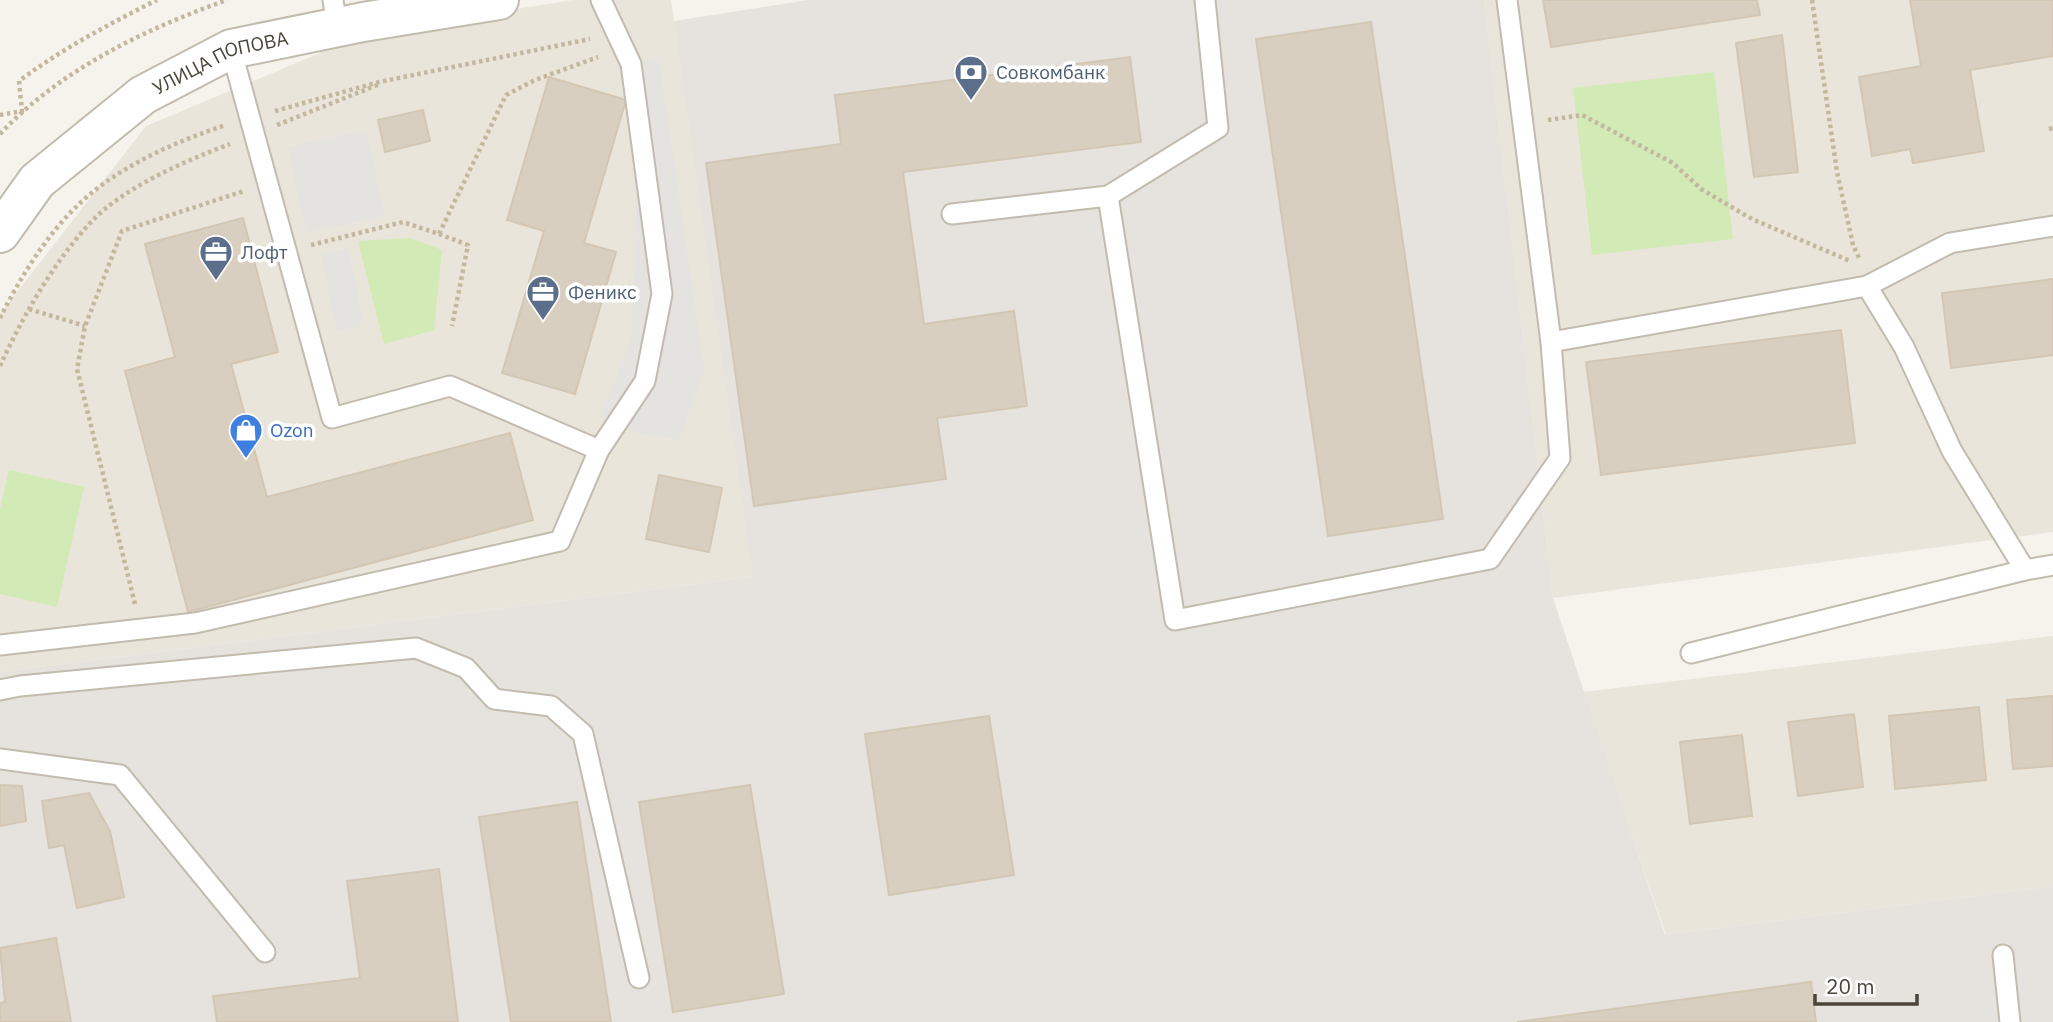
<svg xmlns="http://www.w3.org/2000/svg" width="2053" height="1022" font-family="'IBM Plex Sans',sans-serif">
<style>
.residential{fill:#eae5da}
.industrial{fill:#e6e2dd}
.green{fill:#d2eab5}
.parking{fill:#e5e3e0}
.building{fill:#d8cfc1;stroke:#d3c7b4;stroke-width:2}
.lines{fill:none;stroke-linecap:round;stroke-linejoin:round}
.service-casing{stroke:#c2bbae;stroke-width:23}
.tertiary-casing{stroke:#c2bbae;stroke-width:42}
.path{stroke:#c4b79f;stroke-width:4.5;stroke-dasharray:3.5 3.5;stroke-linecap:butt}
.service{stroke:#fff;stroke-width:19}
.tertiary{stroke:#fff;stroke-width:38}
.labels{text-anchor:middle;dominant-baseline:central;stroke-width:7;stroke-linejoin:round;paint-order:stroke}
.street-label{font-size:19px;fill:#4b4439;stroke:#fff}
.service-label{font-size:19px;fill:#4e5e75;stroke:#fff;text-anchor:start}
.shop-label{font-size:19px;fill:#366cbe;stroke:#fff;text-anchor:start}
</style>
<rect width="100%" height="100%" fill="#f6f3ec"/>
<g class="residential">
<path d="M 573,0 L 671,0 L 754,577 L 0,672 L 0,314 L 146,126 L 370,32 Z"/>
<path d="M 1484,0 L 2053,0 L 2053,532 L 1553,598 Z"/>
<path d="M 2053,636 L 2053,886 L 1666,935 L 1583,692 Z"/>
</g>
<path class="industrial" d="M 808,0 L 1484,0 L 1553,598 L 1665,935 L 2053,886 L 2053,1022 L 0,1022 L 0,672 L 753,577 L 674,21 Z"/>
<g class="green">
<path d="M 1714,72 L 1733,239 L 1592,255 L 1573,88 Z"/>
<path d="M 410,238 L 442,250 L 434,330 L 384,344 L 358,241 Z"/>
<path d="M 9,470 L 84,487 L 57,607 L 0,594 L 0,509 Z"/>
</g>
<g class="parking">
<path d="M 659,58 L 704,370 L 679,440 L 636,433 L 600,417 L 631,339 L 637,237 L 630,98 L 615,66 Z"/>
<path d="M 366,130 L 385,216 L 306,233 L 288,147 Z"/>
<path d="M 348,248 L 364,325 L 337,331 L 321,254 Z"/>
</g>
<g class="building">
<path d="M 1543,0 L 1757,0 L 1760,15 L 1551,47 Z"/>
<path d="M 1910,0 L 2053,0 L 2053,56 L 1970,70 L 1984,151 L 1913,163 L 1910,149 L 1872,156 L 1859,77 L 1921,66 Z"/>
<path d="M 1371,22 L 1443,519 L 1328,536 L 1256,39 Z"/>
<path d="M 1782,35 L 1798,172 L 1754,177 L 1736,43 Z"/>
<path d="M 1130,57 L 1141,142 L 903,172 L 924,324 L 1014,311 L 1027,406 L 937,418 L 946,479 L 754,506 L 706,163 L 841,144 L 835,95 Z"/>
<path d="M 549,77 L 626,100 L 584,243 L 616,252 L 575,394 L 502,373 L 544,231 L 507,220 Z"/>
<path d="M 423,110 L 430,141 L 385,152 L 378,120 Z"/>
<path d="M 243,218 L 278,352 L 231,364 L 267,497 L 510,433 L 533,520 L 188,612 L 125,371 L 175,357 L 145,244 Z"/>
<path d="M 2053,279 L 2053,355 L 1951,368 L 1942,293 Z"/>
<path d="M 1841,330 L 1855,443 L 1601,475 L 1586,362 Z"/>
<path d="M 659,475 L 722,488 L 709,552 L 646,539 Z"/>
<path d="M 2053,696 L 2053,766 L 2013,769 L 2007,700 Z"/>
<path d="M 1979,707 L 1986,780 L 1895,789 L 1889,716 Z"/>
<path d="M 1854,714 L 1863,787 L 1798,796 L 1788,722 Z"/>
<path d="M 989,716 L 1014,875 L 889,895 L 865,734 Z"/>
<path d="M 1742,735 L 1752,816 L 1690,824 L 1680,742 Z"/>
<path d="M 0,785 L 22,786 L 26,821 L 0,826 Z"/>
<path d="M 750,785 L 784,994 L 673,1012 L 639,802 Z"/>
<path d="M 89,793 L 110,831 L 124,897 L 77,908 L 64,845 L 49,848 L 42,801 Z"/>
<path d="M 577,802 L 611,1022 L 511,1022 L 479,817 Z"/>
<path d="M 439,869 L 458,1022 L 217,1022 L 213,996 L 360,978 L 347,881 Z"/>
<path d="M 56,938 L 71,1022 L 0,1022 L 0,1003 L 5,1002 L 0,948 Z"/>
<path d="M 1811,982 L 1816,1022 L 1517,1022 Z"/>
</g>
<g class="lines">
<defs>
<g id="service">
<path d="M 333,0 L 337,27"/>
<path d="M 1507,0 L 1551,342 L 1867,286 L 1904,347 L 1952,451 L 2025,570 L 2053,565"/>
<path d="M 1108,196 L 1175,620 L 1490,559 L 1560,458 L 1551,342"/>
<path d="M 952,214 L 1108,196 L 1218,128 L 1205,0"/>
<path d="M 1867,286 L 1950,243 L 2053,226"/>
<path d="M 599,450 L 645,381 L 662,294 L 631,64 L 601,0"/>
<path d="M 0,645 L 195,623 L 560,541 L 599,450 L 450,386 L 332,418 L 231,49"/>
<path d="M 1691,653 L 2025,570"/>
<path d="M 0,690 L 20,686 L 416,648 L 466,668 L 494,699 L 551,706 L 583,734 L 639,978"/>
<path d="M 0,759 L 120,775 L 265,952"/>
<path d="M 2003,955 L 2010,1022"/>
</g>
<g id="tertiary">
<path id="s1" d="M 0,233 L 37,181 L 143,95 L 231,49 L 363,22 L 499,0"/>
</g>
</defs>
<use href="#service" class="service-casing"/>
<use href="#tertiary" class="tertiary-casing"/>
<g class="path">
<path d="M 1812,0 L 1837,172 L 1853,245 L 1860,260"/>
<path d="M 275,111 L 379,82 L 590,39"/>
<path d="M 0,115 L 22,111 L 19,81 C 62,49 109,24 157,0"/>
<path d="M 1548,120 L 1582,115 L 1673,163 L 1701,189 L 1752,219 L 1850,261"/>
<path d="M 277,125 L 380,84"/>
<path d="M 2049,129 L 2053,128"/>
<path d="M 0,134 C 60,70 145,29 227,0"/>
<path d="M 439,234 L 468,245 L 452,326"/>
<path d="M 311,245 L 403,222 L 439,234 L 506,95 L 535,80 L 598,57"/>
<path d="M 29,309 L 85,326"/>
<path d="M 0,318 C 19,280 45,237 76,207 C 115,168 174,142 226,125"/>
<path d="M 0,366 C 23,316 53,263 91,222 C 124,187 185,161 230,144"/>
<path d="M 135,604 L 77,369 L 85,326 L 122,231 L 244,191"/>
</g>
<use href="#service" class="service"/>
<use href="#tertiary" class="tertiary"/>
</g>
<defs>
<symbol id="bank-pin" viewBox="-11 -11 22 30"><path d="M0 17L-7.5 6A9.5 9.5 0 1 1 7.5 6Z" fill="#5c6f8a" stroke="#fff"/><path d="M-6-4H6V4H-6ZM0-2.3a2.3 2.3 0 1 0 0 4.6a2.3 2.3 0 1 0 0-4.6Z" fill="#fff"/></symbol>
<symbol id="office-pin" viewBox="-11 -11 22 30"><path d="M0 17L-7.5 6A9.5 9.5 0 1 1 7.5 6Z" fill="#5c6f8a" stroke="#fff"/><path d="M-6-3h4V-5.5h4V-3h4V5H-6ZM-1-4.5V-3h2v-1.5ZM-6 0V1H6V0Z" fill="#fff"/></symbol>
<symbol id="shop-pin" viewBox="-11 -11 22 30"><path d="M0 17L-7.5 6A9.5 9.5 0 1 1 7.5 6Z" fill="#3f7fe0" stroke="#fff"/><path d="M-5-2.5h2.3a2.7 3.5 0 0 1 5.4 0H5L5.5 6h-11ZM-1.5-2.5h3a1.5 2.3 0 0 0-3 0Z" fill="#fff"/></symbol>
</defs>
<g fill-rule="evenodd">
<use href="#bank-pin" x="952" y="53" width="38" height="52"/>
<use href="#office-pin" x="197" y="233" width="38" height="52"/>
<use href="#office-pin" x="524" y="273" width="38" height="52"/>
<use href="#shop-pin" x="227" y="411" width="38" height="52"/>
</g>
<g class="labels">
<g class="street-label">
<text stroke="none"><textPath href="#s1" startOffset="285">УЛИЦА ПОПОВА</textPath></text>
</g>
<g class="service-label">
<text x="996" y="72">Совкомбанк</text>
<text x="241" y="252">Лофт</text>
<text x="568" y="292">Феникс</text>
</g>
<g class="shop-label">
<text x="270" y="430">Ozon</text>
</g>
</g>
<path d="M1815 994v10h102v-10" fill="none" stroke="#4b4439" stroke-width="3.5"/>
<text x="1826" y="994" font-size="21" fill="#4b4439" stroke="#ffffff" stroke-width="5" paint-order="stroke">20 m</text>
</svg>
